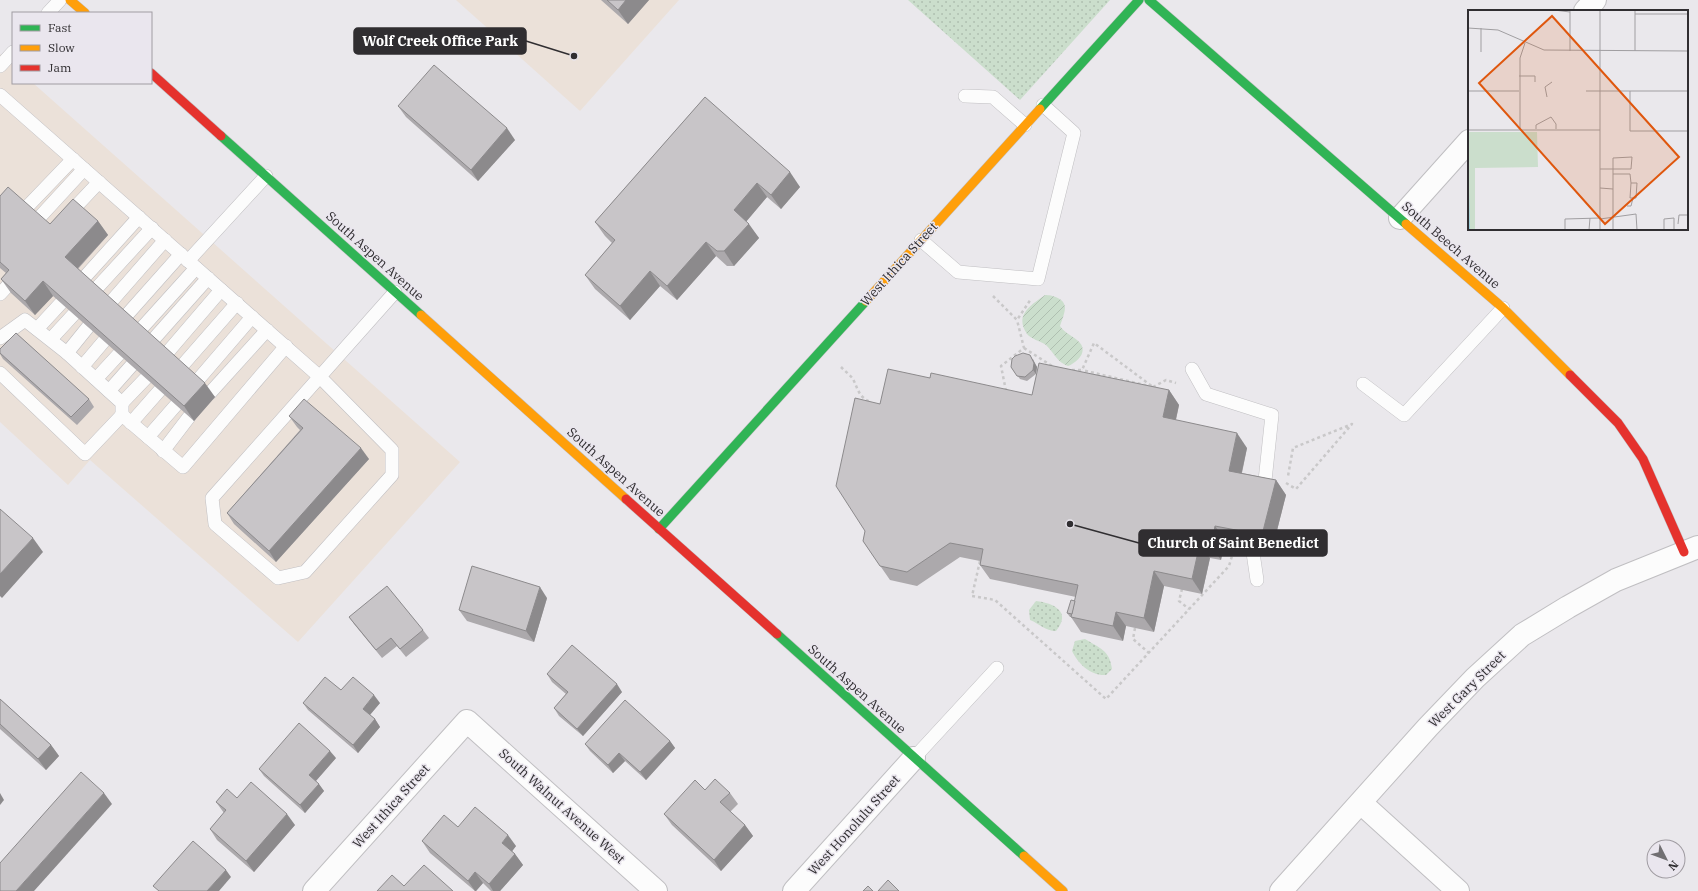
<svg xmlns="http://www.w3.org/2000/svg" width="1698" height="891" font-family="'IBM Plex Serif',serif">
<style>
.commercial{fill:#ebe1d9}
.park{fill:url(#park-dots)}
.garden{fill:url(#garden-furrows)}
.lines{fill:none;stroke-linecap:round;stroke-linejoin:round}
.lane-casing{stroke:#c0bfc2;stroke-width:14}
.street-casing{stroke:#c0bfc2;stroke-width:24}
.fast-casing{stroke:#c0bfc2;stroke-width:10}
.slow-casing{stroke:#c0bfc2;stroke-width:10}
.jam-casing{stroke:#c0bfc2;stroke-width:10}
.path{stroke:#c9c8c9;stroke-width:2.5;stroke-dasharray:3 3;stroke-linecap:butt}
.lane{stroke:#fcfcfc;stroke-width:13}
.street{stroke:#fcfcfc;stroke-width:22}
.fast{stroke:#30b455;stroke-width:9}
.slow{stroke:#ff9f0a;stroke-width:9}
.jam{stroke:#e5322d;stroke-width:9}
.wall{fill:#aca9ac}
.shaded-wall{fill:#8c8a8c}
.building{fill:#c8c5c8;stroke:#8c8a8c}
.labels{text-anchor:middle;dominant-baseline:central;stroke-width:3;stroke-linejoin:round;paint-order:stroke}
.street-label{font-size:13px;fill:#302e31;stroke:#eae6ee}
.inset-river{fill:none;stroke:#97cdda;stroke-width:2}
.inset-road{fill:none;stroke:#a09ea1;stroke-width:1}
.view{fill:#df570e;fill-opacity:0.15;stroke:#df570e;stroke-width:2}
.inset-edge{fill:none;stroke:#302e31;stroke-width:2}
.leader{fill:none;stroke:#302e31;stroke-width:1.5}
.callout-dot{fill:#302e31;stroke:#eae6ee;stroke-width:1.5}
.callout{fill:#302e31;stroke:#302e31;stroke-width:1.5}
.callout-label{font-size:14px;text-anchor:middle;font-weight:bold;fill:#fff}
</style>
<defs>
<pattern id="park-dots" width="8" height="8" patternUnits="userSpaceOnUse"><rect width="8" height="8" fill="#cbdecc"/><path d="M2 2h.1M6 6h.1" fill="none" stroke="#afbfb0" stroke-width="1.8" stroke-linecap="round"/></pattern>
<pattern id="garden-furrows" width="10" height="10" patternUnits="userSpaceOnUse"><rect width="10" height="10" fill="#cbdecc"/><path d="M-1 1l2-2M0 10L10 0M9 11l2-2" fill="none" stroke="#afbfb0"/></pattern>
</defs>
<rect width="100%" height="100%" fill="#eae8ec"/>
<g class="commercial">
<path d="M 456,0 L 679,0 L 580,111 Z"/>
<path d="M 0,54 L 13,65 L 13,83 L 33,83 L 460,462 L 298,642 L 90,460 L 68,485 L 0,422 Z"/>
</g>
<g class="park">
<path d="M 908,0 L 1110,0 L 1020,100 Z"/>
<path d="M 1036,601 C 1054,603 1072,612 1056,631 C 1045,631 1040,624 1030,620 L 1029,610 Z"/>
<path d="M 1085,639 C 1099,648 1110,650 1112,669 L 1106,675 C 1091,676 1078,664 1072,651 L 1075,641 Z"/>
</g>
<path class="garden" d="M 1045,295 C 1052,295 1064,298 1065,307 C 1065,313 1062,320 1060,326 C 1065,333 1071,335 1077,340 C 1090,350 1078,362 1068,366 C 1057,362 1054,353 1046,345 C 1040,341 1031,339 1027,334 C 1014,315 1031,305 1045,295 Z"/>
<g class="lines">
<defs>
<g id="lane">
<path d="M 48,13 L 60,0"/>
<path d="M 0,66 L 13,52"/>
<path d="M 0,95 L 320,377 L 392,450 L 392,475 L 305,572 L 278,578 L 215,524 L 212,498 L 395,292"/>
<path d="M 965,96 L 993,97 L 1025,125"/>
<path d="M 26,208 L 73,159"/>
<path d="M 66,217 L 99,182"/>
<path d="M 38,219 L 84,169"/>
<path d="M 921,240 L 958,272 L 1038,279 L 1074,133 L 1043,105"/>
<path d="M 188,261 L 266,176"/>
<path d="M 83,279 L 139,217"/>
<path d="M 95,290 L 152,228"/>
<path d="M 0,294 L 13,280"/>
<path d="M 110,303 L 165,240"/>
<path d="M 125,317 L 181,254"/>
<path d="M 37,329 L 61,303"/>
<path d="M 140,330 L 196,268"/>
<path d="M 0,338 L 25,320 L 67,353 L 122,403 L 122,415"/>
<path d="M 51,339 L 74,314"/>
<path d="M 152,341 L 208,278"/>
<path d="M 67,353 L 88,327"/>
<path d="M 167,353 L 221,290"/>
<path d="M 82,367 L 104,341"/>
<path d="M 181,367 L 237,303"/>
<path d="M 1192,369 L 1206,394 L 1272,415 L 1264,490"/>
<path d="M 0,373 L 85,454 L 122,415 L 183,467 L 286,346"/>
<path d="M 96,379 L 119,354"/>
<path d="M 197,381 L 252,317"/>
<path d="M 1363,384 L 1404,415 L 1503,308"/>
<path d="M 109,391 L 132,365"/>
<path d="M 210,393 L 267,330"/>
<path d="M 122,403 L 146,378"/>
<path d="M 131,423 L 160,390"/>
<path d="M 148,437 L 176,405"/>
<path d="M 163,451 L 189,417"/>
<path d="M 1252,546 L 1257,580"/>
<path d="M 914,758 L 997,668"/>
</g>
<g id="street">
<path d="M 1585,11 L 1595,0"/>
<path d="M 1400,218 L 1469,141"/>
<path d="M 1361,803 L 1458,891"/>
<path d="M 314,891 L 467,721 L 656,891"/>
<path d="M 794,891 L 914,758"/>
<path d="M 1281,891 L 1428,727 L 1475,678 L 1522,635 L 1568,607 L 1616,580 L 1698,547"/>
</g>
<g id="fast">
<path d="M 1149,0 L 1406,224"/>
<path d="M 1040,109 L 1139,0"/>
<path d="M 221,136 L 421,315"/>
<path d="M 659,529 L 866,301"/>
<path d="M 777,634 L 1024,856"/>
</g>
<g id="slow">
<path d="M 70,0 L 85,13"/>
<path d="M 1406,224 L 1503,308 L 1570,375"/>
<path d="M 866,301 L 1040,109"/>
<path d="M 421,315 L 626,499"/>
<path d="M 1024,856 L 1063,891"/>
</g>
<g id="jam">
<path d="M 151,73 L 221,136"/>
<path d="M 1570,375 L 1618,423 L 1643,459 L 1684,552"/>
<path d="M 626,499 L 777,634"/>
</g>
</defs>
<use href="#lane" class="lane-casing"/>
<use href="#street" class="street-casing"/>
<use href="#fast" class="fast-casing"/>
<use href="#slow" class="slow-casing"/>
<use href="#jam" class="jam-casing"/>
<g class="path">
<path d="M 993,296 L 1017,320 L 1031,299"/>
<path d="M 1024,348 L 1052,366"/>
<path d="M 841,367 C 845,371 850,375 853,379 C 858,389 859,398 871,402"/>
<path d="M 1072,370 L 1082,370 L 1094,343 L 1153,387 L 1082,370"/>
<path d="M 1153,387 L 1166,380 L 1176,383"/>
<path d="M 1006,391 L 1001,366 L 1024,348 L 1017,320"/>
<path d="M 1286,483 L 1296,489 L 1352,424 L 1293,448 L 1288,476"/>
<path d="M 980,561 L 972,596 L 995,600 L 1106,699 L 1229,566 L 1232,556"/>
<path d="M 1182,589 L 1179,601 L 1189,609"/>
<path d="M 1135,628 L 1133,639 L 1149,653"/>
</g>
<use href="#lane" class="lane"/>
<use href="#street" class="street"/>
<use href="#fast" class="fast"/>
<use href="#slow" class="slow"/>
<use href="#jam" class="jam"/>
</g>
<g class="wall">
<path d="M 601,0 L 649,0 L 628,24 Z"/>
<path d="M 705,97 L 800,187 L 781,209 L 767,197 L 746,222 L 759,238 L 734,266 L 727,266 L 716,256 L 677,300 L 660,286 L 630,320 L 595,289 L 585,275 L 612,243 L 605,236 L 595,222 Z"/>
<path d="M 398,106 L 515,140 L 478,181 L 406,117 Z"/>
<path d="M 0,196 L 50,224 L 98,221 L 108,235 L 78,269 L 215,397 L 194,421 L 53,296 L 35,315 L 11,293 L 1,279 L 6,273 L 0,268 Z"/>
<path d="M 0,349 L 89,399 L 94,407 L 77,425 L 3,359 L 0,354 Z"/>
<path d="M 1033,359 L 1037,367 L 1036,374 L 1027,381 L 1020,379 L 1011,367 Z"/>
<path d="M 1169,390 L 1179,405 L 1176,420 L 1247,448 L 1242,473 L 1276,480 L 1286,495 L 1272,550 L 1225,540 L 1221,560 L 1210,558 L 1202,594 L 1164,586 L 1154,632 L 1126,626 L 1123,641 L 1081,632 L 1071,617 L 1070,617 L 1067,613 L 1075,601 L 1076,597 L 990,579 L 980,565 L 980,561 L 960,557 L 917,586 L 890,580 L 863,541 L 865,531 L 880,404 L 1032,395 Z"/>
<path d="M 289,416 L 369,459 L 276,562 L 234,524 L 227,513 L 300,430 L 297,427 Z"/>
<path d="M 547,598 L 534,642 L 467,621 L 459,610 Z"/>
<path d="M 349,617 L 423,630 L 429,638 L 406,657 L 397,646 L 382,658 L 354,624 Z"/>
<path d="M 547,674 L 622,692 L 583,736 L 559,716 L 554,708 L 566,694 L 552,682 Z"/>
<path d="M 0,699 L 51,745 L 59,756 L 46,770 L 0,729 Z"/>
<path d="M 303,703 L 380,703 L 370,715 L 375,719 L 380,727 L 358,753 L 308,710 Z"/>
<path d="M 670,741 L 675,748 L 646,780 L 625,761 L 613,773 L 590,751 L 585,744 Z"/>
<path d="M 336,758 L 316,781 L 324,791 L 305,813 L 264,776 L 259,769 Z"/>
<path d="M 705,790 L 730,793 L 738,804 L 730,812 L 745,825 L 753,836 L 721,871 L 672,825 L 664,814 Z"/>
<path d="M 237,798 L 295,825 L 254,872 L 217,840 L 210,829 L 224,813 L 216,802 Z"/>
<path d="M 458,827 L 516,846 L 512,851 L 515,854 L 523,865 L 500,891 L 491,891 L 483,883 L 476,891 L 475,891 L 430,853 L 422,841 Z"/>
</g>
<g class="shaded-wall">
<path d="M 626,0 L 649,0 L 628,24 L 618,10 Z"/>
<path d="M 507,128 L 515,140 L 478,181 L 471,170 Z"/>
<path d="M 790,172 L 800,187 L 781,209 L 771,195 Z"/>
<path d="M 757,183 L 767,197 L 744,224 L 734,210 Z"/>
<path d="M 98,221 L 108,235 L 75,271 L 65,257 Z"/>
<path d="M 749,224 L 759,238 L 734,266 L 724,251 Z"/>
<path d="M 706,242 L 716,256 L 677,300 L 667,286 Z"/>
<path d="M 650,271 L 660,286 L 630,320 L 620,306 Z"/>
<path d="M 43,281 L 53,296 L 35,315 L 25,301 Z"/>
<path d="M 1030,355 L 1037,367 L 1036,374 L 1033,370 Z"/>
<path d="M 205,383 L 215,397 L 194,421 L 184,406 Z"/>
<path d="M 1169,390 L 1179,405 L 1173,432 L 1163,417 Z"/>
<path d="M 1237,433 L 1247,448 L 1239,485 L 1229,471 Z"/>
<path d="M 361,448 L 369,459 L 276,562 L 269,551 Z"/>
<path d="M 1276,480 L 1286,495 L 1272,550 L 1262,535 Z"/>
<path d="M 1215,526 L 1225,540 L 1221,560 L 1211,546 Z"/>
<path d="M 33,538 L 43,552 L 2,598 L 0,596 L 0,574 Z"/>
<path d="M 1200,543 L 1210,558 L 1202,594 L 1192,579 Z"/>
<path d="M 1154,571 L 1164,586 L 1154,632 L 1144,618 Z"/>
<path d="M 540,587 L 547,598 L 534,642 L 526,631 Z"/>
<path d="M 1116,612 L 1126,626 L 1123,641 L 1113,626 Z"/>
<path d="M 617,684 L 622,692 L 583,736 L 577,729 Z"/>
<path d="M 374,695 L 380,703 L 368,717 L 363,709 Z"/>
<path d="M 375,719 L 380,727 L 358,753 L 353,745 Z"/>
<path d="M 670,741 L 675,748 L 646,780 L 640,772 Z"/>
<path d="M 51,745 L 59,756 L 46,770 L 38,759 Z"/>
<path d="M 330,751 L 336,758 L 314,783 L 309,775 Z"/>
<path d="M 619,753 L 625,761 L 613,773 L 608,765 Z"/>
<path d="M 319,784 L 324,791 L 305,813 L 300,805 Z"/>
<path d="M 0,793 L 4,800 L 0,805 Z"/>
<path d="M 104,793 L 112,804 L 34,891 L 16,891 Z"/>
<path d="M 287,814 L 295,825 L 254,872 L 246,861 Z"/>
<path d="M 745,825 L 753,836 L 721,871 L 714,860 Z"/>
<path d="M 508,835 L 516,846 L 510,854 L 502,843 Z"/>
<path d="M 515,854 L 523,865 L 500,891 L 493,891 L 489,884 Z"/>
<path d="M 226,870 L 231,877 L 219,891 L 207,891 Z"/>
<path d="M 475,872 L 483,883 L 476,891 L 475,891 L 468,881 Z"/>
</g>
<g class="building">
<path d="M 607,0 L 626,0 L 618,10 Z"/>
<path d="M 434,65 L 507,128 L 471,170 L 398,106 Z"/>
<path d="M 705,97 L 790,172 L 771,195 L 757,183 L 734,210 L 749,224 L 724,251 L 717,251 L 706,242 L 667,286 L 650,271 L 620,306 L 585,275 L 615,240 L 595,222 Z"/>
<path d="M 8,187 L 50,224 L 73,199 L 98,221 L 65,257 L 205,383 L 184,406 L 43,281 L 25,301 L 1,279 L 9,270 L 0,262 L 0,196 Z"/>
<path d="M 16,333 L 89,399 L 71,417 L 0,353 L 0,349 Z"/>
<path d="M 1023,353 L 1030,355 L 1034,363 L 1033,370 L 1025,377 L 1017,376 L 1011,367 L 1012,359 L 1015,356 Z"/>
<path d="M 1039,363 L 1169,390 L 1163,417 L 1237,433 L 1229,471 L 1276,480 L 1262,535 L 1215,526 L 1211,546 L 1200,543 L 1192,579 L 1154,571 L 1144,618 L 1116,612 L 1113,626 L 1071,617 L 1078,585 L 980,565 L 983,549 L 950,543 L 907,572 L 880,566 L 863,541 L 865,531 L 836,486 L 855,398 L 880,404 L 888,369 L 930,378 L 931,373 L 1032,395 Z"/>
<path d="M 304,399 L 361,448 L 269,551 L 227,513 L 303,428 L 289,416 Z"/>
<path d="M 0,509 L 33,538 L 0,574 Z"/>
<path d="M 472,566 L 540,587 L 526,631 L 459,610 Z"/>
<path d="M 387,586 L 423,630 L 400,649 L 391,638 L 376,650 L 349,617 Z"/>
<path d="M 1071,600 L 1075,601 L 1072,614 L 1067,613 Z"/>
<path d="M 572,645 L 617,684 L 577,729 L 554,708 L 568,692 L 547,674 Z"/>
<path d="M 325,677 L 341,690 L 353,677 L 374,695 L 363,709 L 375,719 L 353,745 L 303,703 Z"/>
<path d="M 0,699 L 51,745 L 38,759 L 0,724 Z"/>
<path d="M 625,700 L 670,741 L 640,772 L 619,753 L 608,765 L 585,744 Z"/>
<path d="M 299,723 L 330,751 L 309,775 L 319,784 L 300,805 L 259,769 Z"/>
<path d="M 81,772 L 104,793 L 16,891 L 0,891 L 0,863 Z"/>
<path d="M 715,779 L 730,793 L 720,802 L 745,825 L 714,860 L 664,814 L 695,780 L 705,790 Z"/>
<path d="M 251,782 L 287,814 L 246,861 L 210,829 L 226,810 L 216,802 L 227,789 L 237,798 Z"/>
<path d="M 475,807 L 508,835 L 502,843 L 515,854 L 489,884 L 475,872 L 468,881 L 422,841 L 444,815 L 458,827 Z"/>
<path d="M 193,841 L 226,870 L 207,891 L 159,891 L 153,886 Z"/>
<path d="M 424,865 L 453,891 L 377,891 L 392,875 L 404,886 Z"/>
<path d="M 888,880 L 899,891 L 878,891 Z"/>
<path d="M 868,886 L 873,891 L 863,891 Z"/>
</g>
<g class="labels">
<g class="street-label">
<text transform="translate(1451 245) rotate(41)">South Beech Avenue</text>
<text transform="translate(375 256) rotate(42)">South Aspen Avenue</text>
<text transform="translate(899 264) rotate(-48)">West Ithica Street</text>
<text transform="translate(616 472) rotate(42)">South Aspen Avenue</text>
<text transform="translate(857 689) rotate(42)">South Aspen Avenue</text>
<text transform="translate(1467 689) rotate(-45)">West Gary Street</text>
<text transform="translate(391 806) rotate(-48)">West Ithica Street</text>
<text transform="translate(562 806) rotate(42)">South Walnut Avenue West</text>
<text transform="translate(854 825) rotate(-48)">West Honolulu Street</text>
</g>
</g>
<g transform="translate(1468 10)">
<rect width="220" height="220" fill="#eae8ec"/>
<path d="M 0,122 L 69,122 L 70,157 L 7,158 L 7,220 L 0,220 Z" fill="#cbdecc"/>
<path class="inset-river" d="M 0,182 L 1,220"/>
<path class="inset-road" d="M 86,0 L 102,2M 102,0 L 102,41M 132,0 L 132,220M 167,4 L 220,4M 0,18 L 30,20 L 76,40 L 220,41M 167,41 L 167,0M 13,42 L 13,18M 51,66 L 67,66 L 67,72M 0,81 L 51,81M 118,81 L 220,81M 162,81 L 162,121 L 220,121M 79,87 L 77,77 L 84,72M 52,119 L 52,48 L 57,33M 68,119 L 68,115 L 83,107 L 88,114 L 88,119M 0,120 L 132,120M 132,159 L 163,159 L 164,147 L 145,148 L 145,220M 145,164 L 162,164 L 163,173 L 169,173 L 168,188 L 165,188 L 163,196 L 159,196M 163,173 L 162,188 L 165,188M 132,178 L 145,179M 132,209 L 168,204 L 169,220M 210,214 L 211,205 L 220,205M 97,220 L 97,209 L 132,208M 121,220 L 122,208M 196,220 L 196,209 L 206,208 L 206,220"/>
<path class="view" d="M 84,6 L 211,147 L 137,214 L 11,73 Z"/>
<rect width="220" height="220" class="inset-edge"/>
</g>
<path class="leader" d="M574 56L526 41M1070 524L1139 543"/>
<g class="callout-dot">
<circle cx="574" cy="56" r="4"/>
<circle cx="1070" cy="524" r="4"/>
</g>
<g class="callout">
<rect x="354" y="28" width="172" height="26" rx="4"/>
<rect x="1139" y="530" width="188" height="26" rx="4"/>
</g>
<g class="callout-label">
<text x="440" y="46">Wolf Creek Office Park</text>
<text x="1233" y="548">Church of Saint Benedict</text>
</g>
<rect x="12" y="12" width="140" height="72" fill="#eae6ee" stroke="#a09ca2"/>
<rect x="20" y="25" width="20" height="6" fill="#30b455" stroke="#a09ca2"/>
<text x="48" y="32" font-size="12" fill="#302e31">Fast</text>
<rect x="20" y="45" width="20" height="6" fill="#ff9f0a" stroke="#a09ca2"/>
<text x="48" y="52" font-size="12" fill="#302e31">Slow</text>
<rect x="20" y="65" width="20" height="6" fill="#e5322d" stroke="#a09ca2"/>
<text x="48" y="72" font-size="12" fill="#302e31">Jam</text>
<g transform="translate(1666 859) rotate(132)"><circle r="19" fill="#eae6ee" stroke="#a09ca2"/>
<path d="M0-3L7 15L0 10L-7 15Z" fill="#716f72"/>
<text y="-6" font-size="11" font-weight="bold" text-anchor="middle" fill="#302e31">N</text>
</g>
</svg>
